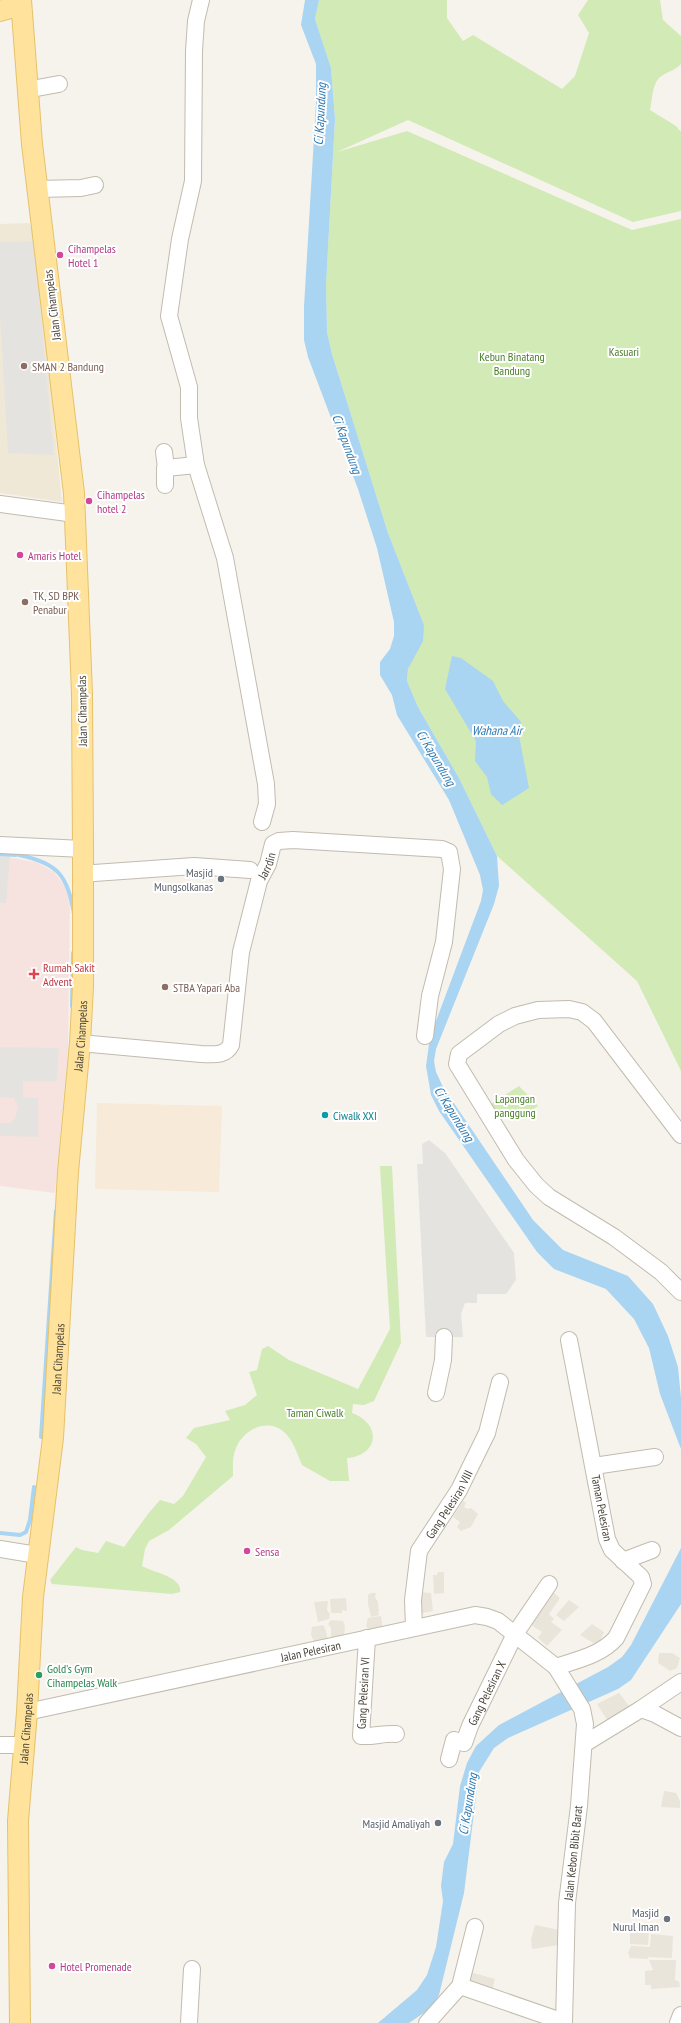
<svg xmlns="http://www.w3.org/2000/svg" width="681" height="2023" font-family="'PT Sans Narrow',sans-serif">
<style>
.residential{fill:#eae5da}
.commercial{fill:#f7ead8}
.education{fill:#efe8d6}
.medical{fill:#f6e3e0}
.green{fill:#d2eab5}
.parking{fill:#e5e3e0}
.water{fill:#a9d4f2}
.lines{fill:none;stroke-linecap:round;stroke-linejoin:round}
.stream{stroke:#a9d4f2;stroke-width:4}
.minor-casing{stroke:#c2bbae;stroke-width:18}
.major-casing{stroke:#e6c16a;stroke-width:22}
.minor{stroke:#fff;stroke-width:16}
.major{stroke:#ffe39c;stroke-width:20}
.hotel-dot{fill:#d1479c;stroke:#fff;stroke-width:1.5}
.education-dot{fill:#8d6e63;stroke:#fff;stroke-width:1.5}
.worship-dot{fill:#6b7280;stroke:#fff;stroke-width:1.5}
.health-dot{fill:#e0444e;stroke:#fff;stroke-width:1.5}
.culture-dot{fill:#0f9aa8;stroke:#fff;stroke-width:1.5}
.leisure-dot{fill:#2e9e5b;stroke:#fff;stroke-width:1.5}
.labels{text-anchor:middle;dominant-baseline:central;stroke-width:4;stroke-linejoin:round;paint-order:stroke}
.hotel-label{font-size:12px;fill:#b23c85;stroke:#fff;text-anchor:start}
.street-label{font-size:12px;fill:#4b4439;stroke:#fff}
.park-label{font-size:12px;fill:#4a7f2a;stroke:#fff}
.education-label{font-size:12px;fill:#785e54;stroke:#fff;text-anchor:start}
.worship-label{font-size:12px;fill:#5b616d;stroke:#fff;text-anchor:end}
.health-label{font-size:12px;fill:#be3a42;stroke:#fff;text-anchor:start}
.culture-label{font-size:12px;fill:#0d838f;stroke:#fff;text-anchor:start}
.leisure-label{font-size:12px;fill:#27864d;stroke:#fff;text-anchor:start}
.water-label{font-size:13px;font-style:italic;fill:#2e7ab2;stroke:#fff}
</style>
<rect width="100%" height="100%" fill="#f6f3ec"/>
<g class="residential">
<path d="M 463,1501 L 466,1503 L 464,1507 L 468,1509 L 471,1508 L 478,1514 L 471,1527 L 461,1531 L 457,1527 L 460,1522 L 453,1517 Z"/>
<path d="M 438,1572 L 444,1572 L 444,1593 L 434,1594 L 433,1575 L 437,1575 Z"/>
<path d="M 548,1588 L 560,1598 L 549,1614 L 554,1619 L 551,1622 L 562,1630 L 547,1646 L 538,1638 L 542,1632 L 531,1625 L 527,1617 Z"/>
<path d="M 418,1592 L 431,1593 L 433,1611 L 416,1614 Z"/>
<path d="M 371,1593 L 376,1593 L 375,1597 L 378,1602 L 379,1611 L 378,1612 L 379,1615 L 371,1617 L 368,1604 L 368,1595 Z"/>
<path d="M 346,1598 L 347,1611 L 342,1610 L 342,1613 L 331,1613 L 330,1599 Z"/>
<path d="M 569,1600 L 579,1607 L 564,1621 L 556,1615 Z"/>
<path d="M 328,1601 L 327,1610 L 330,1614 L 329,1619 L 318,1622 L 314,1602 Z"/>
<path d="M 381,1616 L 383,1630 L 371,1633 L 366,1626 L 368,1618 Z"/>
<path d="M 331,1620 L 343,1621 L 345,1626 L 344,1637 L 333,1639 L 331,1637 L 331,1628 L 328,1624 Z"/>
<path d="M 592,1624 L 604,1632 L 600,1641 L 595,1644 L 580,1635 Z"/>
<path d="M 323,1625 L 325,1628 L 328,1640 L 315,1643 L 311,1635 L 312,1627 Z"/>
<path d="M 659,1653 L 672,1653 L 680,1658 L 677,1668 L 670,1671 L 658,1663 Z"/>
<path d="M 619,1693 L 630,1707 L 609,1723 L 597,1704 Z"/>
<path d="M 664,1791 L 676,1793 L 680,1801 L 680,1808 L 661,1807 Z"/>
<path d="M 535,1925 L 559,1930 L 559,1945 L 532,1949 L 531,1939 Z"/>
<path d="M 630,1931 L 649,1931 L 648,1945 L 630,1944 Z"/>
<path d="M 651,1934 L 673,1936 L 672,1958 L 649,1957 L 649,1955 L 648,1959 L 630,1958 L 628,1953 L 631,1946 L 650,1947 Z"/>
<path d="M 649,1960 L 676,1960 L 675,1980 L 679,1982 L 680,1987 L 651,1989 L 651,1985 L 645,1985 L 645,1971 L 653,1970 Z"/>
<path d="M 470,1972 L 495,1979 L 491,1996 L 463,1988 Z"/>
</g>
<path class="commercial" d="M 97,1103 L 222,1106 L 219,1192 L 95,1189 Z"/>
<path class="education" d="M 29,223 L 36,239 L 62,502 L 0,493 L 0,224 Z"/>
<path class="medical" d="M 0,856 L 36,862 L 54,872 L 64,885 L 70,898 L 68,1050 L 55,1193 L 0,1186 Z"/>
<g class="green">
<path d="M 319,0 L 447,0 L 447,18 L 463,41 L 473,35 L 562,89 L 575,76 L 589,33 L 578,15 L 588,0 L 660,0 L 663,20 L 681,36 L 681,64 C 675,71 665,72 659,78 C 652,85 652,101 650,110 L 676,126 L 681,132 L 681,211 L 633,222 L 408,120 L 337,152 L 407,131 L 632,230 L 681,219 L 681,1071 L 637,981 L 497,856 L 459,778 L 418,707 L 407,681 L 408,669 L 413,658 L 424,625 L 388,533 L 332,354 L 327,332 L 326,285 L 335,119 L 331,68 L 315,19 Z"/>
<path d="M 519,1086 L 538,1106 L 516,1121 L 498,1115 L 489,1105 Z"/>
<path d="M 380,1166 L 392,1166 L 401,1343 L 374,1401 L 364,1405 L 353,1404 L 352,1413 C 382,1424 379,1455 347,1458 L 349,1481 L 330,1481 L 302,1465 C 297,1453 293,1440 284,1432 C 267,1417 243,1430 236,1448 C 232,1457 233,1467 233,1476 L 169,1530 L 149,1541 L 145,1549 L 142,1566 C 152,1572 183,1577 180,1592 L 172,1594 L 52,1584 L 50,1580 L 76,1547 L 82,1550 L 98,1553 L 106,1541 L 124,1547 L 148,1514 L 160,1500 L 174,1504 L 183,1496 L 206,1457 L 196,1444 L 186,1438 L 194,1428 L 230,1420 L 225,1411 L 245,1405 L 257,1395 L 249,1372 L 257,1370 L 262,1349 L 268,1346 L 289,1360 L 358,1389 L 390,1329 Z"/>
</g>
<g class="parking">
<path d="M 34,241 L 54,455 L 8,453 L 0,315 L 0,242 Z"/>
<path d="M 0,856 L 10,856 L 6,903 L 0,903 Z"/>
<path d="M 0,1047 L 59,1048 L 57,1081 L 23,1081 L 23,1098 L 38,1098 L 38,1137 L 0,1136 L 0,1123 L 10,1123 L 15,1118 L 18,1108 L 14,1098 L 0,1097 Z"/>
<path d="M 429,1140 L 445,1153 L 514,1253 L 516,1280 L 506,1294 L 477,1294 L 477,1303 L 465,1303 L 461,1314 L 463,1337 L 426,1337 L 417,1164 L 423,1164 L 422,1144 Z"/>
</g>
<g class="water">
<path d="M 305,0 L 319,0 L 315,19 L 331,68 L 335,119 L 326,285 L 327,332 L 332,354 L 388,533 L 424,625 L 423,641 L 408,669 L 407,681 L 418,707 L 459,778 L 497,856 L 499,886 L 494,904 L 436,1049 L 434,1061 L 436,1072 L 443,1087 L 533,1220 L 563,1250 L 628,1276 L 653,1304 L 668,1336 L 678,1367 L 681,1398 L 681,1449 L 660,1394 L 649,1348 L 634,1319 L 606,1289 L 554,1269 L 537,1252 L 439,1111 L 431,1095 L 426,1066 L 430,1037 L 481,901 L 483,890 L 480,875 L 449,800 L 397,715 L 392,695 L 380,675 L 380,662 L 390,649 L 394,636 L 394,622 L 377,548 L 358,489 L 308,357 L 304,340 L 304,307 L 316,103 L 316,64 L 301,25 Z"/>
<path d="M 452,656 L 461,658 L 493,681 L 503,701 L 521,722 L 519,736 L 529,788 L 502,805 L 491,794 L 487,777 L 475,761 L 476,741 L 445,689 Z"/>
<path d="M 681,1548 L 681,1604 L 631,1680 L 618,1689 L 508,1738 L 494,1748 L 479,1772 L 464,1893 L 439,1995 L 431,2008 L 409,2023 L 378,2023 L 417,1990 L 427,1975 L 436,1947 L 443,1901 L 441,1886 L 444,1862 L 453,1844 L 460,1786 L 467,1763 L 476,1746 L 499,1725 L 608,1667 L 622,1657 L 631,1645 Z"/>
</g>
<g class="lines">
<g class="stream">
<path d="M 0,854 L 16,855"/>
<path d="M 19,855 C 58,863 68,876 74,914"/>
<path d="M 72,1006 L 73,953"/>
<path d="M 41,1437 L 56,1211"/>
<path d="M 0,1533 L 20,1535 L 26,1532 L 30,1520 L 34,1487"/>
</g>
<defs>
<g id="minor">
<path d="M 201,0 L 196,21 L 194,51 L 193,181 L 180,239 L 169,316 L 189,387 L 189,418 L 196,465 L 225,558 L 266,784 L 267,804 L 262,822"/>
<path d="M 26,90 L 59,84"/>
<path d="M 37,189 L 81,188 L 95,185"/>
<path d="M 164,452 L 166,468 L 165,468 L 165,485"/>
<path d="M 166,468 L 196,465"/>
<path d="M 0,504 L 75,514"/>
<path d="M 0,845 L 83,849"/>
<path d="M 83,875 L 94,873 L 194,866 L 250,870"/>
<path id="s1" d="M 80,1043 L 201,1054 C 212,1054 225,1057 231,1045 L 241,952 L 259,881 L 268,864 L 273,844 L 279,841 L 293,840 L 442,849 L 449,852 L 452,869 L 444,942 L 430,996 L 425,1036"/>
<path d="M 681,1135 L 594,1021 L 582,1012 L 569,1009 L 538,1010 L 515,1016 L 499,1024 L 459,1054 L 457,1064 L 516,1160 L 536,1185 L 549,1197 L 614,1237 L 661,1272 L 681,1292"/>
<path d="M 436,1393 L 443,1360 L 444,1337"/>
<path d="M 594,1466 L 655,1457"/>
<path d="M 0,1549 L 37,1555"/>
<path d="M 623,1561 L 652,1550"/>
<path id="s2" d="M 414,1628 L 413,1600 L 419,1551 L 459,1490 L 487,1433 L 500,1382"/>
<path d="M 367,1638 L 361,1736 C 373,1737 384,1733 396,1734"/>
<path d="M 556,1667 C 577,1660 601,1655 616,1638 L 643,1584 L 641,1577 L 612,1550 L 607,1539 L 569,1340"/>
<path d="M 641,1709 L 681,1682"/>
<path id="s3" d="M 27,1712 L 475,1615 L 487,1617 L 498,1621 L 556,1667 L 582,1709 L 585,1724 L 579,1806 L 567,1903 L 564,2023"/>
<path d="M 584,1744 L 641,1709 L 655,1714 L 681,1728"/>
<path d="M 0,1745 L 24,1745"/>
<path id="s4" d="M 449,1759 L 454,1740 L 464,1743 L 470,1726 L 515,1634 L 549,1584"/>
<path d="M 460,1986 L 564,2022"/>
<path d="M 189,2023 L 192,1969"/>
<path d="M 427,2023 L 460,1986 L 475,1927"/>
<path d="M 678,2023 L 681,2015"/>
</g>
<g id="major">
<path d="M 0,11 L 21,5"/>
<path id="s5" d="M 20,2023 L 18,1821 L 27,1712 L 33,1597 L 53,1438 L 68,1172 L 80,1043 L 83,987 L 83,849 L 82,694 L 74,493 L 32,144 L 21,0"/>
</g>
</defs>
<use href="#minor" class="minor-casing"/>
<use href="#major" class="major-casing"/>
<use href="#minor" class="minor"/>
<use href="#major" class="major"/>
</g>
<g class="hotel-dot">
<circle cx="60" cy="255" r="4"/>
<circle cx="89" cy="501" r="4"/>
<circle cx="20" cy="555" r="4"/>
<circle cx="247" cy="1551" r="4"/>
<circle cx="52" cy="1966" r="4"/>
</g>
<g class="education-dot">
<circle cx="24" cy="366" r="4"/>
<circle cx="25" cy="602" r="4"/>
<circle cx="165" cy="987" r="4"/>
</g>
<g class="worship-dot">
<circle cx="221" cy="879" r="4"/>
<circle cx="438" cy="1823" r="4"/>
<circle cx="667" cy="1919" r="4"/>
</g>
<path class="health-dot" d="M32 968h4v4h4v4h-4v4h-4v-4h-4v-4h4z"/>
<circle class="culture-dot" cx="325" cy="1115" r="4"/>
<circle class="leisure-dot" cx="39" cy="1675" r="4"/>
<g class="labels">
<g class="hotel-label">
<text x="68" y="248">Cihampelas<tspan x="68" dy="14">Hotel 1</tspan></text>
<text x="97" y="494">Cihampelas<tspan x="97" dy="14">hotel 2</tspan></text>
<text x="28" y="555">Amaris Hotel</text>
<text x="255" y="1551">Sensa</text>
<text x="60" y="1966">Hotel Promenade</text>
</g>
<g class="street-label">
<text transform="translate(52 305) rotate(-97)">Jalan Cihampelas</text>
<text transform="translate(82 711) rotate(-91)">Jalan Cihampelas</text>
<text stroke="none"><textPath href="#s1" startOffset="339">Jarrdin</textPath></text>
<text stroke="none"><textPath href="#s5" startOffset="990">Jalan Cihampelas</textPath></text>
<text stroke="none"><textPath href="#s5" startOffset="666">Jalan Cihampelas</textPath></text>
<text stroke="none"><textPath href="#s2" startOffset="133">Gang Pelesiran VIII</textPath></text>
<text transform="translate(602 1508) rotate(79)">Taman Pelesiran</text>
<text stroke="none"><textPath href="#s3" startOffset="290">Jalan Pelesiran</textPath></text>
<text transform="translate(363 1693) rotate(-87)">Gang Pelesiran VI</text>
<text stroke="none"><textPath href="#s4" startOffset="85">Gang Pelesiran X</textPath></text>
<text stroke="none"><textPath href="#s5" startOffset="295">Jalan Cihampelas</textPath></text>
<text transform="translate(573 1853) rotate(-84)">Jalan Kebon Bibit Barat</text>
</g>
<g class="park-label">
<text x="624" y="351">Kasuari</text>
<text x="512" y="356">Kebun Binatang<tspan x="512" dy="14">Bandung</tspan></text>
<text x="515" y="1098">Lapangan<tspan x="515" dy="14">panggung</tspan></text>
<text x="315" y="1412">Taman Ciwalk</text>
</g>
<g class="education-label">
<text x="32" y="366">SMAN 2 Bandung</text>
<text x="33" y="595">TK, SD BPK<tspan x="33" dy="14">Penabur</tspan></text>
<text x="173" y="987">STBA Yapari Aba</text>
</g>
<g class="worship-label">
<text x="213" y="872">Masjid<tspan x="213" dy="14">Mungsolkanas</tspan></text>
<text x="430" y="1823">Masjid Amaliyah</text>
<text x="659" y="1912">Masjid<tspan x="659" dy="14">Nurul Iman</tspan></text>
</g>
<g class="health-label">
<text x="43" y="967">Rumah Sakit<tspan x="43" dy="14">Advent</tspan></text>
</g>
<g class="culture-label">
<text x="333" y="1115">Ciwalk XXI</text>
</g>
<g class="leisure-label">
<text x="47" y="1668">Gold's Gym<tspan x="47" dy="14">Cihampelas Walk</tspan></text>
</g>
<g class="water-label">
<text transform="translate(320 114) rotate(-87)">Ci Kapundung</text>
<text transform="translate(347 444) rotate(70)">Ci Kapundung</text>
<text x="497" y="730">Wahana Air</text>
<text transform="translate(436 758) rotate(59)">Ci Kapundung</text>
<text transform="translate(454 1114) rotate(58)">Ci Kapundung</text>
<text transform="translate(468 1804) rotate(-81)">Ci Kapundung</text>
</g>
</g>
</svg>
